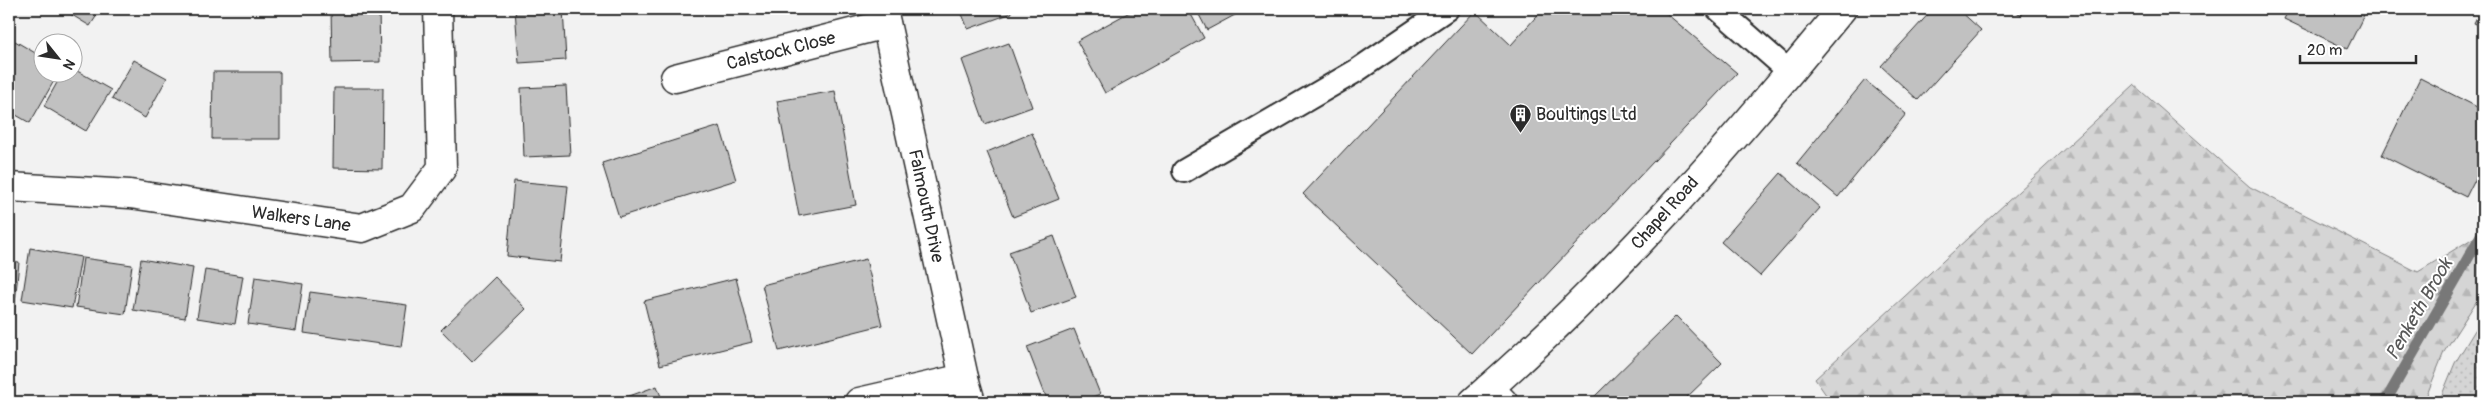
<svg xmlns="http://www.w3.org/2000/svg" width="2492" height="411" font-family="Pangolin,sans-serif">
<style>
.forest{fill:url(#forest-firs);stroke:#808080}
.park{fill:url(#park-dots);stroke:#808080}
.lines{fill:none;stroke-linecap:round;stroke-linejoin:round}
.stream{stroke:#787878;stroke-width:11}
.building{fill:#c1c1c1;stroke:#2b2b2b}
.lane-casing{stroke:#2b2b2b;stroke-width:26}
.street-casing{stroke:#2b2b2b;stroke-width:31}
.secondary-casing{stroke:#2b2b2b;stroke-width:31}
.lane{stroke:#fff;stroke-width:22}
.street{stroke:#fff;stroke-width:28}
.secondary{stroke:#fff;stroke-width:28}
.labels{text-anchor:middle;dominant-baseline:central;stroke-width:4;stroke-linejoin:round;paint-order:stroke}
.street-label{font-size:18px;fill:#2b2b2b;stroke:#fff}
.poi-label{font-size:18px;fill:#2b2b2b;stroke:#fff;text-anchor:start}
.water-label{font-size:19px;font-style:italic;fill:#585858;stroke:#fff}
</style>
<defs>
<pattern id="forest-firs" width="22" height="20" patternUnits="userSpaceOnUse" patternTransform="scale(1.25)"><rect width="22" height="20" fill="#d5d5d5"/><path d="M5 1l3.5 6h-7zM16 11l3.5 6h-7z" fill="#b7b7b7"/></pattern>
<pattern id="park-dots" width="8" height="8" patternUnits="userSpaceOnUse" patternTransform="scale(1.25)"><rect width="8" height="8" fill="#d5d5d5"/><path d="M2 2h.1M6 6h.1" fill="none" stroke="#b7b7b7" stroke-width="1.8" stroke-linecap="round"/></pattern>
</defs>
<rect width="100%" height="100%" fill="#f2f2f2"/>
<filter id="ink" filterUnits="userSpaceOnUse"><feTurbulence type="fractalNoise" baseFrequency=".02" numOctaves="2"/><feDisplacementMap in="SourceGraphic" scale="10" xChannelSelector="R" yChannelSelector="G"/><feConvolveMatrix kernelMatrix="1 2 1 2 8 2 1 2 1" color-interpolation-filters="sRGB"/></filter>
<g filter="url(#ink)">
<path class="forest" d="M 2134,85 L 2250,187 L 2418,272 L 2483,232 L 2483,291 L 2444,352 L 2424,402 L 1831,402 L 1815,379 Z"/>
<path class="park" d="M 2483,317 L 2483,402 L 2439,402 L 2455,363 Z"/>
<g class="lines">
<path class="stream" d="M 2385,402 L 2483,232"/>
</g>
<g class="building">
<path d="M 62,9 L 101,9 L 90,26 Z"/>
<path d="M 331,9 L 379,9 L 380,62 L 332,63 Z"/>
<path d="M 515,9 L 563,9 L 566,60 L 519,63 Z"/>
<path d="M 960,9 L 1010,9 L 1012,13 L 968,29 Z"/>
<path d="M 1135,9 L 1188,9 L 1204,38 L 1105,93 L 1077,41 Z"/>
<path d="M 1196,9 L 1246,9 L 1207,30 Z"/>
<path d="M 1543,9 L 1661,9 L 1737,73 L 1472,354 L 1303,194 L 1475,11 L 1511,45 Z"/>
<path d="M 1933,9 L 1958,9 L 1981,30 L 1918,100 L 1881,66 Z"/>
<path d="M 2010,9 L 2025,9 L 2022,15 Z"/>
<path d="M 2289,9 L 2367,9 L 2347,49 L 2284,19 Z"/>
<path d="M 2481,9 L 2483,9 L 2483,27 L 2474,23 Z"/>
<path d="M 15,41 L 42,57 L 42,72 L 59,72 L 30,123 L 9,111 L 9,52 Z"/>
<path d="M 1009,43 L 1032,107 L 985,124 L 962,60 Z"/>
<path d="M 134,60 L 167,78 L 145,118 L 112,99 Z"/>
<path d="M 72,68 L 111,90 L 86,131 L 44,106 L 63,72 L 72,72 Z"/>
<path d="M 213,72 L 280,72 L 280,139 L 212,139 Z"/>
<path d="M 2420,78 L 2483,110 L 2483,163 L 2466,197 L 2382,155 Z"/>
<path d="M 1865,80 L 1906,114 L 1838,197 L 1797,163 Z"/>
<path d="M 566,86 L 570,155 L 524,157 L 521,88 Z"/>
<path d="M 334,88 L 383,88 L 382,169 L 333,168 Z"/>
<path d="M 835,91 L 856,205 L 799,216 L 777,101 Z"/>
<path d="M 720,126 L 736,180 L 619,217 L 602,163 Z"/>
<path d="M 1032,133 L 1059,199 L 1013,217 L 987,152 Z"/>
<path d="M 1781,173 L 1820,208 L 1760,276 L 1721,242 Z"/>
<path d="M 514,181 L 568,186 L 560,262 L 507,256 Z"/>
<path d="M 1054,236 L 1076,297 L 1031,313 L 1009,252 Z"/>
<path d="M 30,248 L 81,257 L 72,308 L 22,300 Z"/>
<path d="M 83,258 L 132,265 L 125,314 L 76,307 Z"/>
<path d="M 141,259 L 193,268 L 185,318 L 133,310 Z"/>
<path d="M 866,259 L 882,325 L 779,351 L 762,285 Z"/>
<path d="M 9,261 L 19,262 L 14,313 L 9,313 Z"/>
<path d="M 205,270 L 243,276 L 235,324 L 197,318 Z"/>
<path d="M 255,277 L 303,284 L 296,331 L 248,324 Z"/>
<path d="M 495,277 L 526,309 L 472,362 L 441,330 Z"/>
<path d="M 736,278 L 752,342 L 660,365 L 644,301 Z"/>
<path d="M 310,292 L 407,305 L 401,347 L 304,333 Z"/>
<path d="M 1676,316 L 1722,363 L 1682,402 L 1589,402 Z"/>
<path d="M 1074,329 L 1100,394 L 1080,402 L 1048,402 L 1027,347 Z"/>
<path d="M 657,386 L 663,402 L 613,402 Z"/>
</g>
<g class="lines">
<defs>
<g id="lane">
<path d="M 1718,9 L 1790,72"/>
<path d="M 1184,171 L 1356,71 L 1447,9"/>
</g>
<g id="street">
<path d="M 883,9 L 964,378 L 971,402"/>
<path d="M 675,78 L 886,24"/>
<path d="M 9,187 L 130,194 L 362,228 L 412,208 L 442,168 L 438,9"/>
<path d="M 1489,388 L 1503,402"/>
<path d="M 859,402 L 964,378"/>
</g>
<path id="secondary" d="M 1473,402 C 1608,286 1729,147 1842,9"/>
</defs>
<use href="#lane" class="lane-casing"/>
<use href="#street" class="street-casing"/>
<use href="#secondary" class="secondary-casing"/>
<use href="#lane" class="lane"/>
<use href="#street" class="street"/>
<use href="#secondary" class="secondary"/>
</g>
</g>
<defs>
<symbol id="building-pin" viewBox="-11 -11 22 30"><path d="M0 17L-7.5 6A9.5 9.5 0 1 1 7.5 6Z" fill="#2b2b2b" stroke="#fff"/><path d="M-4-6H4V6H1V3H-1V6H-4ZM-2.5-4.3h1.7v1.8h-1.7ZM.8-4.3h1.7v1.8H.8ZM-2.5-1h1.7V.8h-1.7ZM.8-1h1.7V.8H.8Z" fill="#fff"/></symbol>
</defs>
<g fill-rule="evenodd">
<use href="#building-pin" x="1508" y="102" width="25" height="34"/>
</g>
<g class="labels">
<g class="street-label">
<text transform="translate(781 51) rotate(-14)">Calstock Close</text>
<text transform="translate(926 206) rotate(78)">Falmouth Drive</text>
<text transform="translate(1665 213) rotate(-48)">Chapel Road</text>
<text transform="translate(301 219) rotate(8)">Walkers Lane</text>
</g>
<g class="poi-label">
<text x="1536" y="114">Boultings Ltd</text>
</g>
<g class="water-label">
<text transform="translate(2419 309) rotate(-60)">Penketh Brook</text>
</g>
</g>
<rect width="2492" height="411" fill="none" stroke="#fff" stroke-width="30"/>
<rect x="15" y="15" width="2462" height="381" fill="none" stroke="#2b2b2b" stroke-width="2" filter="url(#ink)"/>
<g transform="translate(58 58) rotate(120)"><circle r="24" fill="#ffffff" stroke="#aaaaaa"/>
<path d="M0-4L9 19L0 12L-9 19Z" fill="#2b2b2b"/>
<text y="-8" font-size="14" font-weight="bold" text-anchor="middle" fill="#2b2b2b">N</text>
</g>
<path d="M2300 55v8h116v-8" fill="none" stroke="#2b2b2b" stroke-width="2.5"/>
<text x="2307" y="55" font-size="15" fill="#2b2b2b" stroke="#ffffff" stroke-width="4" paint-order="stroke">20 m</text>
</svg>
